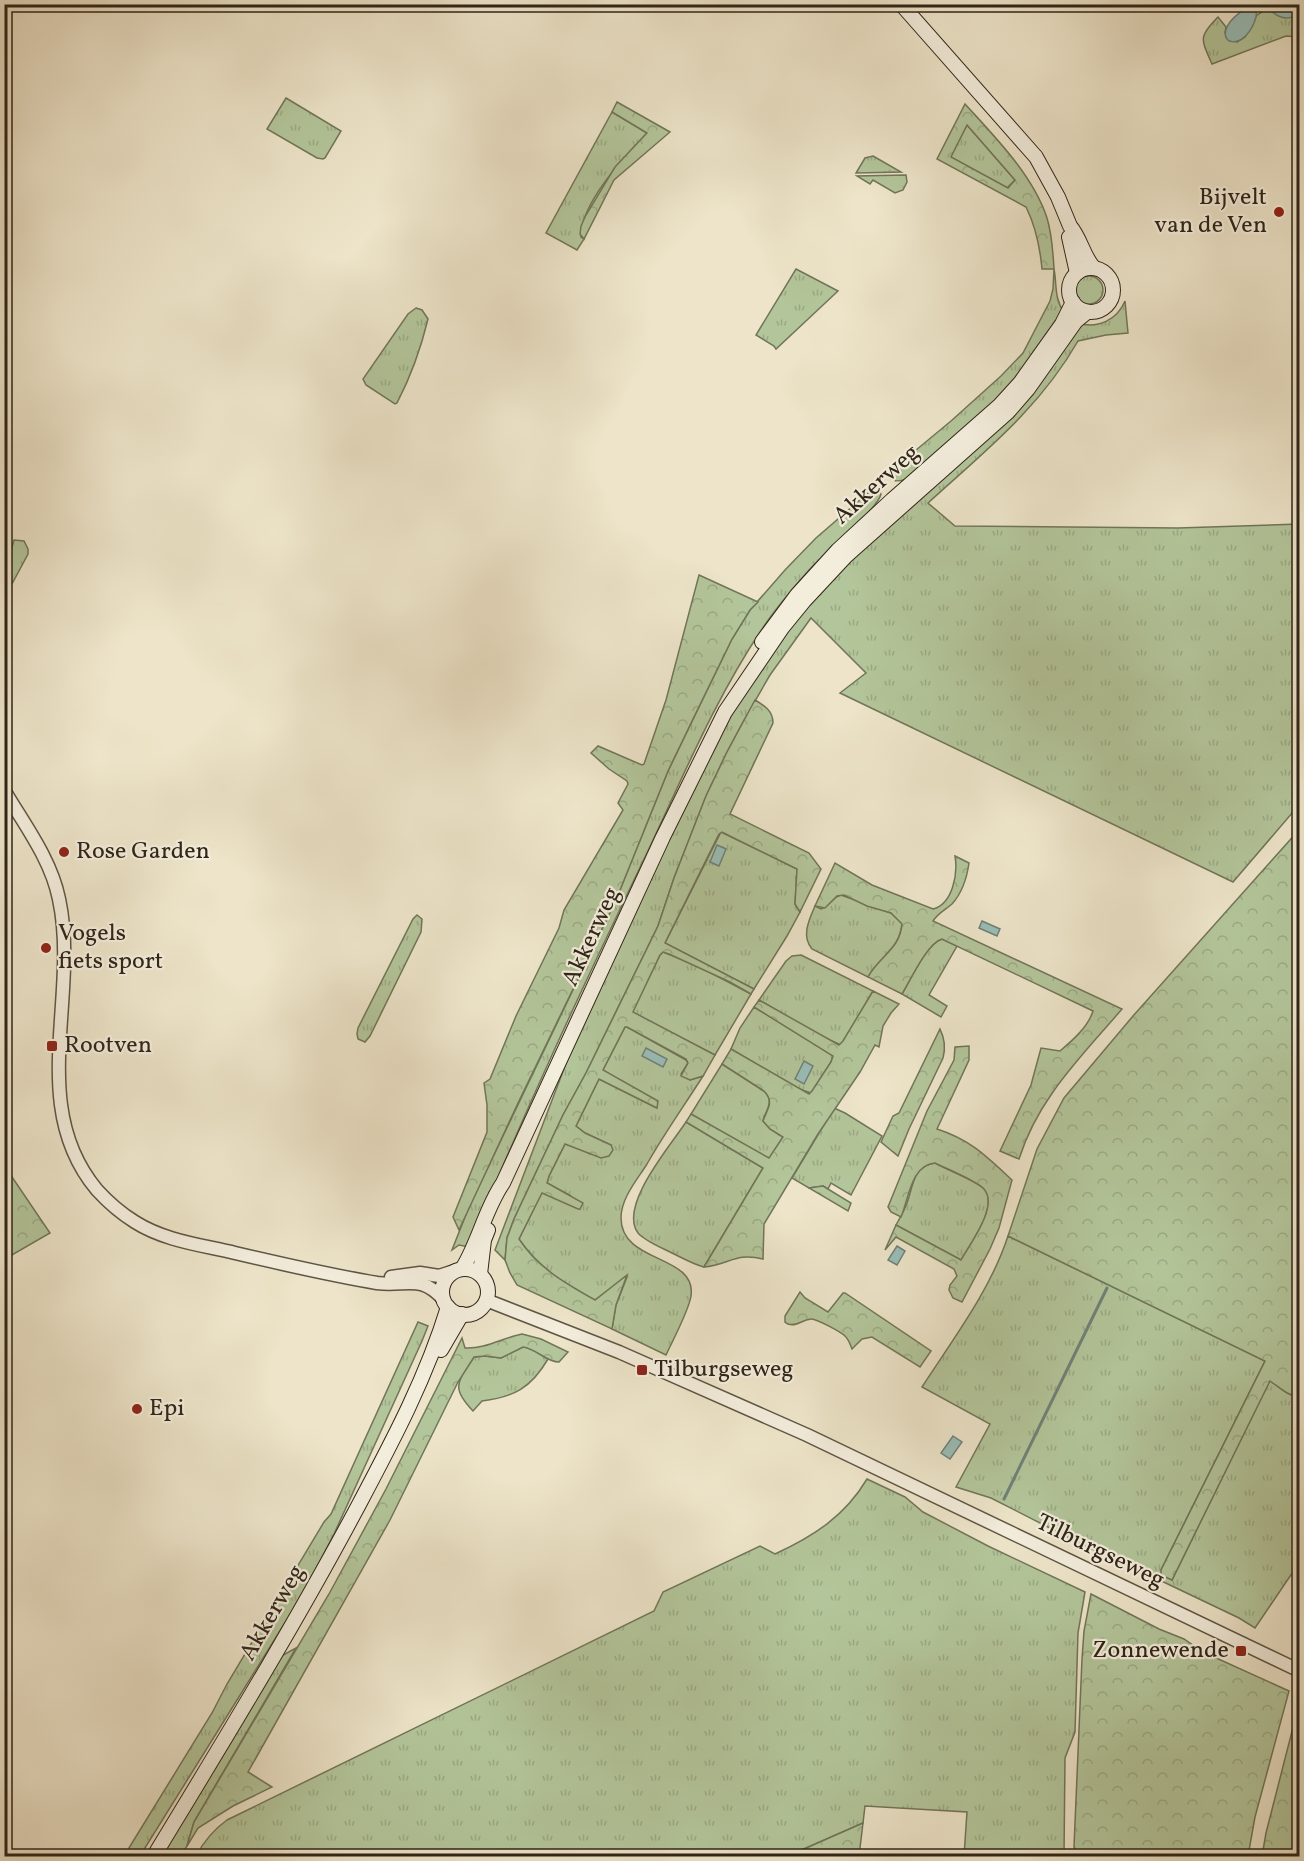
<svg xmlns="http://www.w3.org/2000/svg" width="1304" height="1861" font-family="Vollkorn,serif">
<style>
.grass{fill:url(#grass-tufts);stroke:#717559;stroke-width:1.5}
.forest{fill:url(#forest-crowns);stroke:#717559;stroke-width:1.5;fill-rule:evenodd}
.water{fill:#99beb8;stroke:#6f8178;stroke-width:1.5}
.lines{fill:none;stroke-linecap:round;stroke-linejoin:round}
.stream{stroke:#6f8178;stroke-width:3}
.tertiary-casing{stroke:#5e5544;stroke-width:15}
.secondary-casing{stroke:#2f2518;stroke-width:16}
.tertiary{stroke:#f3eddc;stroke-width:12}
.secondary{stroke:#f3eddc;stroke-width:14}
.poi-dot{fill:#8f2418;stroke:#f3eddc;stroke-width:2}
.labels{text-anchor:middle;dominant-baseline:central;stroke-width:4.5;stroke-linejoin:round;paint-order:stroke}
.poi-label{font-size:24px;fill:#2f2518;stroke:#f3eddc;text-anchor:start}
.street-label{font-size:24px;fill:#2f2518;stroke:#f3eddc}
</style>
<defs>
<pattern id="grass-tufts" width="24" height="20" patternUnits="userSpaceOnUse" patternTransform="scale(1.5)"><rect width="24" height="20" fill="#b3c59a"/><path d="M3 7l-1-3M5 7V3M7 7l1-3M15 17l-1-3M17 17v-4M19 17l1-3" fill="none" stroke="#9aa984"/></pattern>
<pattern id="forest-crowns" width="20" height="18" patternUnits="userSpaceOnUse" patternTransform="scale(1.5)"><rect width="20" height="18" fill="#b3c59a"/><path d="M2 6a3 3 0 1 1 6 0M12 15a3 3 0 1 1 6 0" fill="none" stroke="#9aa984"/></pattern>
</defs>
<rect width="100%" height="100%" fill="#ede4c9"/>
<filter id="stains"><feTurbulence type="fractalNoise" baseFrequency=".00333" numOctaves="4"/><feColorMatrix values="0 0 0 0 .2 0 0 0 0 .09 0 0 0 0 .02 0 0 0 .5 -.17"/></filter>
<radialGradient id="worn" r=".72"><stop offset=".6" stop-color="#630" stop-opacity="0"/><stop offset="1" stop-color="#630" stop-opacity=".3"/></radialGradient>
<g class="grass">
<path d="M 1268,8 C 1278,16 1288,21 1299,14 L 1299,37 L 1286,36 L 1212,64 C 1201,39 1198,37 1218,17 L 1226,27 L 1225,33 L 1237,42 L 1245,37 L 1257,15 Z"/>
<path d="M 286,98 L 341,131 L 325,158 L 323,159 L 317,158 L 267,129 Z"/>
<path d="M 612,112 L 647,133 C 625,156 580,204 581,237 L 584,239 L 577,250 L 546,233 Z"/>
<path d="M 967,125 L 1015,180 L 1007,188 L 950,157 Z"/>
<path d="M 873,156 L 901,172 L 856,173 L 865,158 Z"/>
<path d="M 906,175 L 907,182 L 903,190 L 895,193 L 873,180 L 870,184 L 857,176 Z"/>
<path d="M 796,269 L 838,291 L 776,349 L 774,346 L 756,335 Z"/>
<path d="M 1054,269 C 1057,284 1054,299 1064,312 L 1018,381 L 907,479 C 897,482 893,482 886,475 L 951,421 L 1001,376 L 1023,353 L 1050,301 L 1053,289 Z"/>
<circle cx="1089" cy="290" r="14"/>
<path d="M 1125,301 L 1128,333 L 1106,335 L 1078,341 C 1039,409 985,451 928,503 L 955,526 L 1178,528 L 1299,524 L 1299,805 L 1233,882 L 840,693 L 866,673 L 811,618 L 770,675 L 744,720 L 727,752 L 706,796 L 674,878 L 658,926 L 586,1073 L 563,1115 L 514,1219 L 507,1238 L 505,1260 L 495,1250 L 570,1053 L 598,989 L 652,873 L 734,709 L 792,618 L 1078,323 C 1098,329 1117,320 1125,301 Z"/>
<path d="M 416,308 L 422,310 L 428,319 C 421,348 411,376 397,403 L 395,404 L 366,385 L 363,379 L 408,314 Z"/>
<path d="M 875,487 L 878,488 L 881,494 C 878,509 824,554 810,569 C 793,588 776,608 762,629 C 715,699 682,779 646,855 C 584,984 523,1114 469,1247 L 459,1245 L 452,1250 L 469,1207 L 616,900 L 668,771 L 732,639 L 750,610 L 785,570 L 816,538 Z"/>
<path d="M 14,540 L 24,541 L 28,549 L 28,554 L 5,597 L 5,573 Z"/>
<path d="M 721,832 L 797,869 L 795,904 L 800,912 L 787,936 L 754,989 L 665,943 Z"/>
<path d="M 841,895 L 891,913 L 902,923 C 900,950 879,956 868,977 L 812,949 C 801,936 809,920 815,906 L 821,909 C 830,905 833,897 841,895 Z"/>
<path d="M 417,915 L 422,919 L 421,932 L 370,1036 L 365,1042 L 358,1039 L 357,1034 L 358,1028 L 413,919 Z"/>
<path d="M 942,939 L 957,946 L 929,995 L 947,1006 L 941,1017 L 902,994 C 910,981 927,943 942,939 Z"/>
<path d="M 663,952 L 696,965 L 751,994 L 715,1055 L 632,1012 L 660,955 Z"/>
<path d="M 801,955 L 873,991 L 841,1045 L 823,1037 L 759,1000 L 786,961 L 792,956 Z"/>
<path d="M 754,1007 L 832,1054 L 833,1056 L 831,1062 L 811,1093 L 799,1089 L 731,1049 L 740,1028 Z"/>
<path d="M 625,1027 L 627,1027 L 686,1060 L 688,1063 L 681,1074 L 690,1080 L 703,1076 C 684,1106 664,1134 647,1164 C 637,1180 621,1198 621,1218 C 621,1264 697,1254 691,1296 C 689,1310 673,1340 666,1355 L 612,1329 L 616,1305 L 627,1277 L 595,1300 C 564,1283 540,1270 519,1239 L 542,1192 L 571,1196 L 547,1183 L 549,1176 L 565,1144 L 581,1149 L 590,1154 L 611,1145 L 585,1133 L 576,1126 L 599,1079 L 657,1108 L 603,1070 Z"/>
<path d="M 722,1064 L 764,1091 C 775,1102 766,1109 763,1121 L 770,1129 L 783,1137 L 769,1159 L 691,1114 Z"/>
<path d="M 834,1108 L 845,1113 L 882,1136 L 851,1195 L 831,1183 L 828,1189 L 823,1186 L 809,1188 L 792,1178 Z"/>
<path d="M 686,1122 L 763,1168 L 704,1267 C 692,1264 681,1257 670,1252 C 660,1247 645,1241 638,1233 C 618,1206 671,1145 686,1122 Z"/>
<path d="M 935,1163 C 950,1171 967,1177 981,1186 C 1003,1201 970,1244 961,1260 L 896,1225 C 900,1218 904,1211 907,1203 C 913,1187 913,1165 935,1163 Z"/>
<path d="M 1008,1236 L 1265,1361 L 1161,1570 L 1172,1580 L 1270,1380 C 1279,1387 1288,1396 1299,1397 L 1299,1563 L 1255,1628 L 1239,1618 L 1107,1555 L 1089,1548 L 991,1498 L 956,1487 L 990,1424 L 922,1387 C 953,1339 990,1291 1008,1236 Z"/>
<path d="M 418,1322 L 428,1326 L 422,1341 L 334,1534 L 313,1574 L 288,1618 L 140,1856 L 124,1856 L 212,1713 L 227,1684 L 324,1522 L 331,1514 Z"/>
<path d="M 523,1347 L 531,1348 L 548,1359 C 531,1388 514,1397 482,1401 L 473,1411 C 450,1387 458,1382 474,1357 L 485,1356 L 501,1358 Z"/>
<path d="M 867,1479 L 905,1497 L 923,1512 L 988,1546 L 1085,1592 L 1078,1633 L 1075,1732 L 1065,1758 L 1064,1856 L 964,1856 L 967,1812 L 865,1806 L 863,1823 L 788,1856 L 196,1856 C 204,1841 213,1830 227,1820 L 654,1611 L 663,1592 L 760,1546 L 775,1554 C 814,1536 845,1516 867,1479 Z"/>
<path d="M 296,1648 L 194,1822 L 187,1846 L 181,1856 L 158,1856 L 270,1671 L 283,1655 Z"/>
</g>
<g class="forest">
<path d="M 617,102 L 670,132 L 614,180 L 584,239 L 580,234 L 581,226 L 586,215 L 615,167 L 647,133 L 612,112 Z"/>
<path d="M 965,104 C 994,136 1033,175 1047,218 C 1052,234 1053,252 1054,269 L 1042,269 C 1040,247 1036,227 1026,207 L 937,159 ZM 967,125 L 1015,180 L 1008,188 L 951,157 Z"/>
<path d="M 699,575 L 758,602 L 750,610 L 732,639 L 692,721 L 668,771 L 616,900 L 518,1103 L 459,1230 L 453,1217 L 487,1132 L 487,1105 L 484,1083 L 490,1079 L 516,1016 L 559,928 L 564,910 L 623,810 L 618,803 L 628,784 L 627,781 L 609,769 L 591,753 L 598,746 L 642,765 L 644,764 L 666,700 Z"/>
<path d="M 755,700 C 765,706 773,711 773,723 L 730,814 L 809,853 L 821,869 L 800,912 L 795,904 L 797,869 L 722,832 L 719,834 L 665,943 L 754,989 L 751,994 L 730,982 L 669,954 L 663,952 L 660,955 L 633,1012 L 715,1055 L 703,1076 L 690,1080 L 681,1076 L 688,1063 L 686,1059 L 627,1027 L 625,1027 L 603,1070 L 658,1101 L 657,1108 L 599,1079 L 576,1126 L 585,1133 L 611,1145 L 613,1150 L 609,1156 L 601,1158 L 565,1144 L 549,1176 L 547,1183 L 583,1203 L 580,1209 L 578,1209 L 542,1193 L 519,1239 C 538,1268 565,1283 595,1300 L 627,1275 L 616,1305 L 612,1329 L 517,1285 L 510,1273 L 505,1260 L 507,1238 L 514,1219 L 563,1115 L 586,1073 L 658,926 L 674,878 L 706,796 L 727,752 Z"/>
<path d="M 1298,831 L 1300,832 L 1299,1397 C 1288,1396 1279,1387 1270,1381 L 1172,1580 L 1161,1575 L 1161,1570 L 1265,1361 L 1008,1236 L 1037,1149 L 1064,1098 L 1133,1016 Z"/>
<path d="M 955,856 L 969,863 C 967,877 962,893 952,904 C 945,910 938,913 933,921 L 1122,1009 C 1082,1056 1038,1098 1019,1159 L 1000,1151 L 1031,1085 L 1041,1048 L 1060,1051 C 1073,1040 1088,1027 1093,1011 L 942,939 C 927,943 910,981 902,994 L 868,977 C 879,956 900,950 902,924 L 891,913 L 867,906 L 844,895 L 837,896 L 825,908 L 815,906 L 835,863 L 872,885 L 933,909 C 953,904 958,873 955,856 Z"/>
<path d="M 873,991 L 899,1004 L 891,1013 L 883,1026 L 879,1047 L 875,1045 L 860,1072 L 818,1134 L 764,1224 L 763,1259 C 735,1252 729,1265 704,1267 L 763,1168 L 686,1122 L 691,1114 L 769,1158 L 783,1137 L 770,1129 L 763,1121 C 767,1109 775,1102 764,1091 L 722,1064 L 731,1049 L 809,1094 L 812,1091 L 831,1062 L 833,1056 L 754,1007 L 759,1000 L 839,1045 L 843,1041 Z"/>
<path d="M 940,1029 C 945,1039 946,1047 943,1058 L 909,1129 L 898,1156 L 881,1142 L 893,1116 L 899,1113 Z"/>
<path d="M 969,1046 L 969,1060 L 937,1129 C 971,1140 986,1156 1012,1180 L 999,1228 L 990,1249 L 962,1302 L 953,1298 L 949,1290 L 950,1285 L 957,1276 L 954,1269 L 896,1237 L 885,1250 L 896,1225 L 961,1260 C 970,1244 999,1206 984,1189 C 977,1181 947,1169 935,1163 C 911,1165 909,1198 901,1217 L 891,1212 L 888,1207 L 927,1111 L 954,1060 L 955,1047 Z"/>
<path d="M 12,1177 L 50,1233 L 5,1259 L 5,1182 Z"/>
<path d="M 823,1186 L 851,1203 L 848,1211 L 809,1188 Z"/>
<path d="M 800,1292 L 805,1298 L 828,1312 L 843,1293 L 845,1293 L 931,1351 L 920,1367 L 872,1337 L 862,1339 L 852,1349 C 850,1344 849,1340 845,1336 C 841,1332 815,1318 811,1319 C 801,1320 797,1327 788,1324 L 785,1322 L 785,1316 Z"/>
<path d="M 522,1334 L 541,1339 L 568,1352 L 559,1362 C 546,1362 537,1349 523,1347 L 501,1358 L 485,1356 L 474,1357 L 458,1382 L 390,1520 L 248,1772 L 272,1787 L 233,1806 L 198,1828 L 187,1846 L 194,1822 L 329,1594 L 386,1489 L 462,1338 L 465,1348 C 486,1349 502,1338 522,1334 Z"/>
<path d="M 1091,1594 L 1159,1629 L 1184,1639 L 1203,1652 L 1289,1691 L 1255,1817 L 1248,1856 L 1080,1856 L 1074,1847 L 1082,1659 L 1084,1631 Z"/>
<path d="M 1299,1704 L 1299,1856 L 1262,1856 L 1266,1833 Z"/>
<path d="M 863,1823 L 859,1856 L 788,1856 Z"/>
</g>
<g class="water">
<path d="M 1267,5 L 1278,5 L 1286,9 L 1291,8 L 1295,5 L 1299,5 L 1299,14 C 1287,22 1274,17 1267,5 Z"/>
<path d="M 1249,6 L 1252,6 C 1258,12 1257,15 1254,23 C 1242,51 1217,44 1228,25 C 1232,17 1242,11 1249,6 Z"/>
<path d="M 717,845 L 726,849 L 719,866 L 710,862 Z"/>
<path d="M 982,921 L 1000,929 L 997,936 L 979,928 Z"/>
<path d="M 646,1048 L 667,1059 L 663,1067 L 642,1056 Z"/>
<path d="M 804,1061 L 813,1066 L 804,1084 L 795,1079 Z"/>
<path d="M 897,1246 L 905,1251 L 897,1265 L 888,1260 Z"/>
<path d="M 953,1436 L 962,1442 L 950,1459 L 941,1453 Z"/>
</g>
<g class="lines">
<path class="stream" d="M 1004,1499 L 1107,1288"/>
<defs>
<g id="tertiary">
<path d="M 4,790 C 24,824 51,859 59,899 C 80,997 26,1105 97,1190 C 108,1202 122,1214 135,1222 C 165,1241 202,1245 235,1253 C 282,1264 329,1275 377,1283 C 407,1287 420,1273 444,1300"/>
<path d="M 391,1277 L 420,1273 L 439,1276 L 454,1271"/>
<path d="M 486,1300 L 619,1352 L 807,1435 L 1300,1671"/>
</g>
<g id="secondary">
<path d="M 901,4 L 1036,157 L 1058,197 L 1070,226 C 1081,239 1083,256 1094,268"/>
<path d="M 1069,237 L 1077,273"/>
<circle cx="1091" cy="290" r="22"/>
<path d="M 762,642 L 797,595 L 838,550 L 892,500 L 1000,405 L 1020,383 L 1062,324 L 1073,302"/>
<path d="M 462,1269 C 479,1242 485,1209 503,1183 L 663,837 L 725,712 L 782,628 L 804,601 L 846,556 L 1008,412 L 1028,389 L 1076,321 L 1087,312"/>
<circle cx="465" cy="1292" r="23"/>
<path d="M 480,1274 L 484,1240 L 488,1230"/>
<path d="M 441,1350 L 462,1314"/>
<path d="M 154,1856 C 223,1742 293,1628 356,1510 C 391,1444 426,1379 448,1307"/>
</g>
</defs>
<use href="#tertiary" class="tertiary-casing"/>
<use href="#secondary" class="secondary-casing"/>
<use href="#tertiary" class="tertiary"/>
<use href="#secondary" class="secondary"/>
</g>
<g class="poi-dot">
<circle cx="1279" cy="212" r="6"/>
<circle cx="64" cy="852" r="6"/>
<circle cx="46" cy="948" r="6"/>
<rect x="46" y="1040" width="12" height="12" rx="3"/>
<rect x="636" y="1364" width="12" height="12" rx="3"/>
<circle cx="137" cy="1409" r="6"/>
<rect x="1235" y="1645" width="12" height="12" rx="3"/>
</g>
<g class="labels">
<g class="poi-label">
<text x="1267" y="198" text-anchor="end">Bijvelt<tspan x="1267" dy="28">van de Ven</tspan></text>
<text x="76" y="852">Rose Garden</text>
<text x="58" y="934">Vogels<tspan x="58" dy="28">fiets sport</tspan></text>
<text x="64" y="1046">Rootven</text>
<text x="654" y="1370">Tilburgseweg</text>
<text x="149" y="1409">Epi</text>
<text x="1229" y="1651" text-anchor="end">Zonnewende</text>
</g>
<g class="street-label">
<text transform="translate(877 485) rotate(-42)">Akkerweg</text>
<text transform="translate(592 937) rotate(-65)">Akkerweg</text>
<text transform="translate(1100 1552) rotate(26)">Tilburgseweg</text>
<text transform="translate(273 1613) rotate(-60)">Akkerweg</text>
</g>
</g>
<rect width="1304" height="1861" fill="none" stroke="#ede4c9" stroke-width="24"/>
<rect x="6" y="6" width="1292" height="1849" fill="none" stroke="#2f2518" stroke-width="3"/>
<rect x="12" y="12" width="1280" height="1837" fill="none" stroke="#2f2518" stroke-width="1.5"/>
<rect width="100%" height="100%" filter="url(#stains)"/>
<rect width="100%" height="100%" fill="url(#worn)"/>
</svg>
